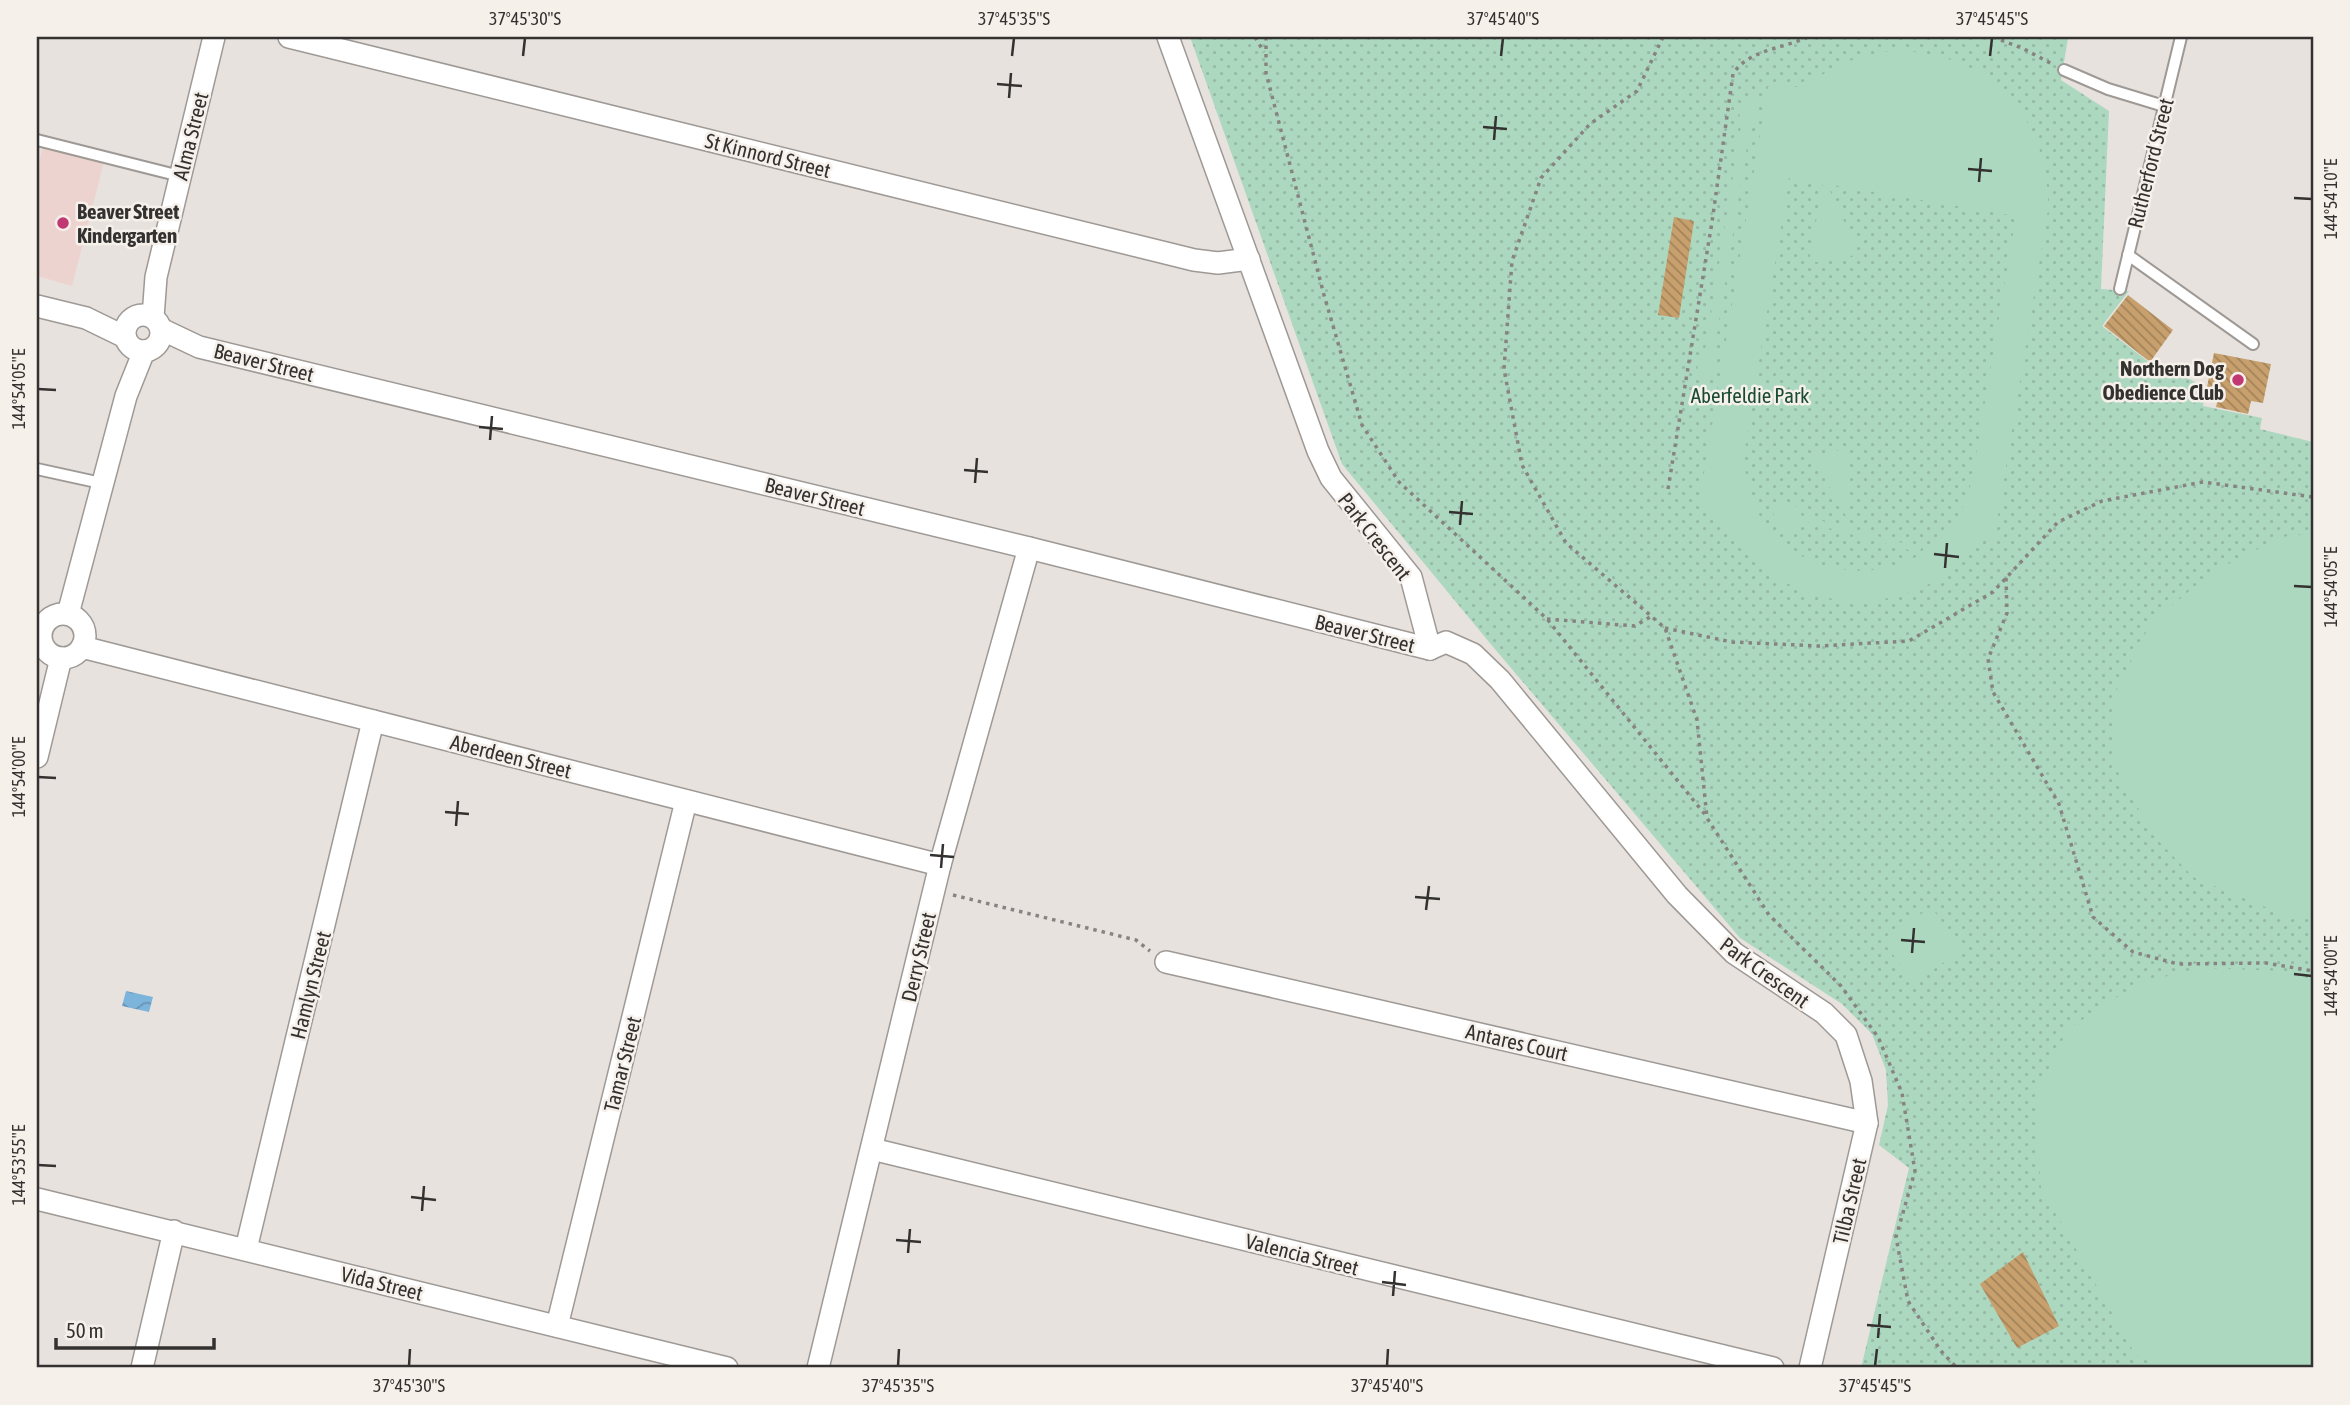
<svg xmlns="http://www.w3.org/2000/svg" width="2350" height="1405" font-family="'Asap Condensed',sans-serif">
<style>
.education{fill:#edd3cf}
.grass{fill:url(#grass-dots)}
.pitch{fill:#add8c0;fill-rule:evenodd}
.water{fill:url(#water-waves)}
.building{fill:url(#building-back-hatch)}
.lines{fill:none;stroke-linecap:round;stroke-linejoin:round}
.service-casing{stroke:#9e9995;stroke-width:14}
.minor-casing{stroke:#9e9995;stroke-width:24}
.path{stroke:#878380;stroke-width:3.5;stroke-dasharray:3.5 5;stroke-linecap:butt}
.service{stroke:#fff;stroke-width:10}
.minor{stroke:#fff;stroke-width:21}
.ticks{fill:none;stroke:#343230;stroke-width:2.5}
.poi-dot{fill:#c13873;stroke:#f6f0eb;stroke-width:2.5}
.labels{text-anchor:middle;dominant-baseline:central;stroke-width:5;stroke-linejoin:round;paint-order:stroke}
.street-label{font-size:21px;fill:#343230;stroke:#f6f0eb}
.poi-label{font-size:21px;font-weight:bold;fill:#343230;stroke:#f6f0eb;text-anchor:start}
.park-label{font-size:21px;fill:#194b34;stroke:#f6f0eb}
.neatline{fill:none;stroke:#343230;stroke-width:2.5}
.ticks-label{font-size:18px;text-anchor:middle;fill:#343230}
</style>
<defs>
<pattern id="grass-dots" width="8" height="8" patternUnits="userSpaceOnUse" patternTransform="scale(1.75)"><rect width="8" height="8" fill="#add8c0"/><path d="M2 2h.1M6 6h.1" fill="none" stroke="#95baa5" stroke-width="1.8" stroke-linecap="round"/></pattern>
<pattern id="water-waves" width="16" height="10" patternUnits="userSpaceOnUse" patternTransform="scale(1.75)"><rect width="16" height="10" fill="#7db4dc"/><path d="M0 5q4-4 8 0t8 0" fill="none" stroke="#6793b3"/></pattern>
<pattern id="building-back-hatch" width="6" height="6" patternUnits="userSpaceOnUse" patternTransform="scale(1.75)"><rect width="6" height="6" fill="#c7a06d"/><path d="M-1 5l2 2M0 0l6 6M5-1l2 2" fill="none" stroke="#a2835a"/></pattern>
</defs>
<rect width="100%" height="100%" fill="#e8e2de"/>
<path class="education" d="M 43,146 L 104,162 L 72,286 L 37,276 L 37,170 Z"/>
<path class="grass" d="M 1190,37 L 2068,38 L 2061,80 L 2109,111 L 2101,289 L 2129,291 L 2102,326 L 2150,363 L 2154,360 L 2206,388 L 2203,406 L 2262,418 L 2260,429 L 2313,442 L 2313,1368 L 1861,1368 L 1909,1168 L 1879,1145 L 1888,1105 L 1886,1070 L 1872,1034 L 1842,1004 L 1740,938 L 1489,642 L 1342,464 Z"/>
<g class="pitch">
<path d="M 1890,51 C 1987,49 2050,114 2048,210 L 1994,540 L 1982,538 C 1923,622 1791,623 1735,535 L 1734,537 L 1700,498 L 1768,87 L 1775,84 L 1804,88 C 1829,67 1857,55 1890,51 ZM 1789,178 L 1823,183 L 1809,262 L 1826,262 L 1859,254 L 1827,184 L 2016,216 L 1972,479 C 1941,622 1728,589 1746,441 Z"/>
<path d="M 1742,98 L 1758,101 L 1754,128 L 1750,128 L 1714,352 L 1717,353 L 1713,380 L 1696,378 L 1700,350 L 1705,351 L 1741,126 L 1738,125 Z"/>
<path d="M 1850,449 L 1846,509 L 1850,513 L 1846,516 L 1813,458 L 1839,450 Z"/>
<path d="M 1777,501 L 1801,508 L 1800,515 L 1921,548 L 1920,553 L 1799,520 L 1795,532 L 1771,525 Z"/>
<path d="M 2313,533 L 2313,919 L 2287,916 L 2193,877 L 2153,835 L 2114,765 L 2115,693 L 2150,624 L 2212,572 L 2282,537 Z"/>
<path d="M 1931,907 L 1963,949 L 1914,983 L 1883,941 Z"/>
<path d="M 2198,968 L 2285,971 L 2313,981 L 2313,1368 L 2160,1368 L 2135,1354 L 2041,1187 L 2035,1096 L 2068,1029 L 2137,984 Z"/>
</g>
<path class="water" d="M 126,991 L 153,997 L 149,1012 L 122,1006 Z"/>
<g class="building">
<path d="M 1674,217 L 1694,221 L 1679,318 L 1658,315 Z"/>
<path d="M 2128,295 L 2173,330 L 2150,362 L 2104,326 Z"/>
<path d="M 2214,353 L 2271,364 L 2263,403 L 2251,401 L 2248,414 L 2216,407 L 2219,394 L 2206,392 Z"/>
<path d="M 2023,1252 L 2059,1326 L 2017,1348 L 1980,1284 Z"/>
</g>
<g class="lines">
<defs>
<g id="service">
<path d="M 2064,70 L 2108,89 L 2164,106"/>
<path d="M 37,140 L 180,176"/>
<path d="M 2128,255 L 2253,344"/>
<path d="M 2120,289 L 2181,37"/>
<path d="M 37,469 L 101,483"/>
</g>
<g id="minor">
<path d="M 289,37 L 1194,260 L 1218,263 L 1249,259"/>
<path d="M 1168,37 L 1318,451 L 1331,478 L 1411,577 L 1430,649"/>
<path d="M 37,306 L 86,318 L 125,337"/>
<circle cx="143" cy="333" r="18"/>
<path d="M 153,317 L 156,277 L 214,37"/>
<path d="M 161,329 L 199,347 L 1029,548 L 1430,649"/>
<path d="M 68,614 L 126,396 L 144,351"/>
<circle cx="63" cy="636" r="22"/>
<path d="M 82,647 L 940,865"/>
<path d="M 1430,649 L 1446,642 L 1473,654 L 1500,680 L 1677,895 L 1734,953 L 1824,1013 L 1846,1035 L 1861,1081 L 1867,1123 L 1810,1368"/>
<path d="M 37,757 L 61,658"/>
<path d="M 1166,962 L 1867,1123"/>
<path d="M 872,1149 L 1773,1368"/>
<path d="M 37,1199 L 727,1368"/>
<path d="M 246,1249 L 373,721"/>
<path d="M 557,1326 L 686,801"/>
<path d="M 142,1368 L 174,1231"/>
<path d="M 818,1368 L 940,865 L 1029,548"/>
</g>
</defs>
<use href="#service" class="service-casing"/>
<use href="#minor" class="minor-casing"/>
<g class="path">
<path d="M 1255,37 L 1264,52"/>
<path d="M 1266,37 L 1266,73 L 1324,295 L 1362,425 L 1399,482 L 1547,619 L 1707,817"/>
<path d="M 1663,37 L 1637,91 L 1590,124 L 1541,178 L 1512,261 L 1504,369 L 1522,465 L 1566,543 L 1665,628 L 1697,720 L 1707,818 L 1769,915 L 1841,986 L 1878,1037 L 1902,1093 L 1915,1171 L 1896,1237 L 1908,1301 L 1941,1351 L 1957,1368"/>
<path d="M 1993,37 L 2022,48 L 2052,64"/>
<path d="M 1668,489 L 1712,222 L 1733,74 C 1749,49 1783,49 1808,37"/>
<path d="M 2006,578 L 2007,613 L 1988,659 L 1993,692 L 2059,804 L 2093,917 L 2133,952 L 2178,964 L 2266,963 L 2313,971"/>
<path d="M 1547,619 L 1635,626 L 1650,617"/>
<path d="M 1665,628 L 1732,642 L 1819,646 L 1909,641 L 1993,592 L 2058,522 L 2102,501 L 2203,482 L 2313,497"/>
<path d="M 953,895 L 1136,940 L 1150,951"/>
</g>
<use href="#service" class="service"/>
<use href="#minor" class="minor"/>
</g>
<path class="ticks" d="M 523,56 L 525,38M 1012,56 L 1014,38M 1501,56 L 1503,38M 1990,56 L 1992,38M 997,84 L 1022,86M 1009,98 L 1011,73M 1483,127 L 1507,129M 1494,140 L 1496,116M 1968,169 L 1992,171M 1979,182 L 1981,158M 2294,198 L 2312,199M 38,389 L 56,390M 479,427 L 503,429M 490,440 L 492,416M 964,470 L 988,472M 975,483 L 977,458M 1449,512 L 1473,514M 1460,525 L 1462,501M 1934,554 L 1959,557M 1945,568 L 1947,543M 2294,586 L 2312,587M 38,777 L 56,778M 445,812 L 469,814M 456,826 L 458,801M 930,855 L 954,857M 941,868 L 943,844M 1415,897 L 1440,899M 1426,910 L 1429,886M 1901,940 L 1925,942M 1912,953 L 1914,928M 2294,974 L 2312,976M 38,1165 L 56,1166M 411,1197 L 436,1200M 422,1211 L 424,1186M 896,1240 L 921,1242M 908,1253 L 910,1229M 1382,1282 L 1406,1285M 1393,1296 L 1395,1271M 1867,1325 L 1891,1327M 1878,1338 L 1880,1314M 409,1366 L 410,1349M 898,1366 L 899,1349M 1387,1366 L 1388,1349M 1875,1366 L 1877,1349"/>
<g class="poi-dot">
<circle cx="63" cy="223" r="7"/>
<circle cx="2238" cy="380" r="7"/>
</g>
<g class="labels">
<g class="street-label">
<text transform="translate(190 136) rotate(-76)">Alma Street</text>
<text transform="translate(768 155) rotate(14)">St Kinnord Street</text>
<text transform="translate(2150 163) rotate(-76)">Rutherford Street</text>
<text transform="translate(264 362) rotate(14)">Beaver Street</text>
<text transform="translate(815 496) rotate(14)">Beaver Street</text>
<text transform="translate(1375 536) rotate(52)">Park Crescent</text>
<text transform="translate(1365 633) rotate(14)">Beaver Street</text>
<text transform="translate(511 756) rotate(14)">Aberdeen Street</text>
<text transform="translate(918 957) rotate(-77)">Derry Street</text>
<text transform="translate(1765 972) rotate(36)">Park Crescent</text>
<text transform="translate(310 985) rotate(-76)">Hamlyn Street</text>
<text transform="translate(1517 1042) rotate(13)">Antares Court</text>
<text transform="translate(622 1064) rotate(-76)">Tamar Street</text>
<text transform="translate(1849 1201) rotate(-77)">Tilba Street</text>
<text transform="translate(1302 1254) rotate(14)">Valencia Street</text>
<text transform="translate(382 1283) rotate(14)">Vida Street</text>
</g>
<g class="poi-label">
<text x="77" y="211">Beaver Street<tspan x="77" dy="24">Kindergarten</tspan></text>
<text x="2224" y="368" text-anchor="end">Northern Dog<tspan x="2224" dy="24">Obedience Club</tspan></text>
</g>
<g class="park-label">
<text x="1750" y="395">Aberfeldie Park</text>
</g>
</g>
<rect width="2350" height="1405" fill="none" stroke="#f6f0eb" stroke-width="77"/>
<path d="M56 1338v10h158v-10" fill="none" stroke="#343230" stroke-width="3.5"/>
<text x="66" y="1338" font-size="21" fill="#343230" stroke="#f6f0eb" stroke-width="5" paint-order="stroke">50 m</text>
<rect x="38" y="38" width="2274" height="1328" class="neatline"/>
<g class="ticks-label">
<text x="525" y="25">37°45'30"S</text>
<text x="1014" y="25">37°45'35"S</text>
<text x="1503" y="25">37°45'40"S</text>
<text x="1992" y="25">37°45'45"S</text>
<text transform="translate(2331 199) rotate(-90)" y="6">144°54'10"E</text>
<text transform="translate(19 389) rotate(-90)" y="6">144°54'05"E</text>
<text transform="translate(2331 587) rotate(-90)" y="6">144°54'05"E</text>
<text transform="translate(19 777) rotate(-90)" y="6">144°54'00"E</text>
<text transform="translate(2331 976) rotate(-90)" y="6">144°54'00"E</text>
<text transform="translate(19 1165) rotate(-90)" y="6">144°53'55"E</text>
<text x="409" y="1392">37°45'30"S</text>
<text x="898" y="1392">37°45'35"S</text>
<text x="1387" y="1392">37°45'40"S</text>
<text x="1875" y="1392">37°45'45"S</text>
</g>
</svg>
